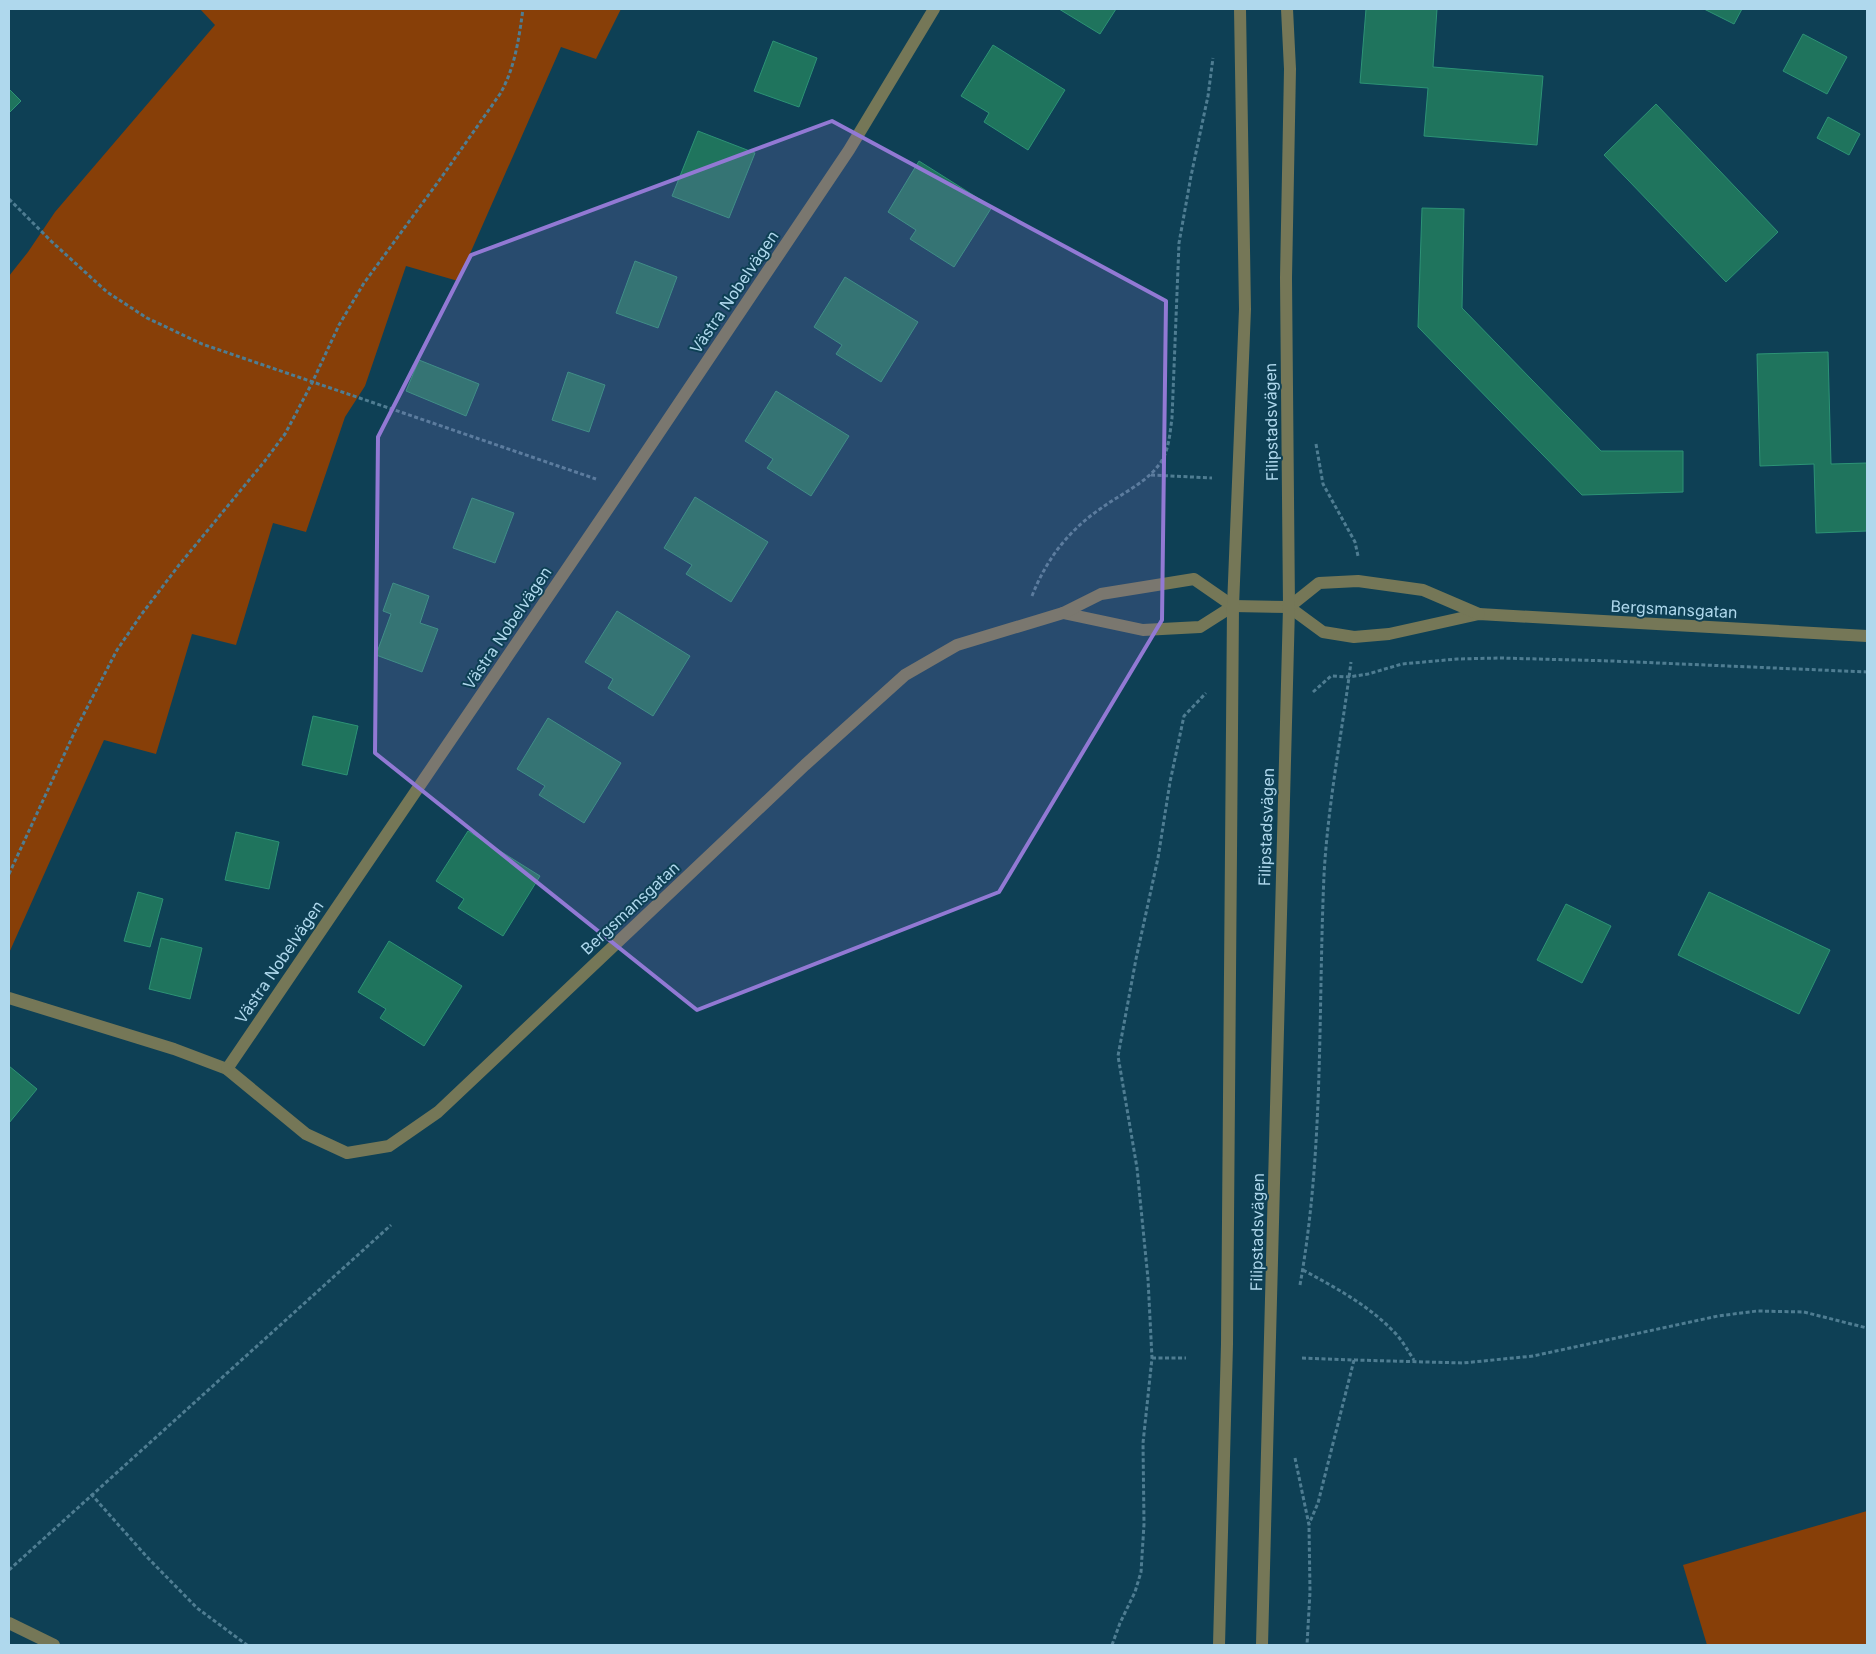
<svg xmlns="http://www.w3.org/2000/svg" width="1876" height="1654" font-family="Inter,sans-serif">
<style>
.green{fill:#873f08}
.building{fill:#1f745d;stroke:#2d9376}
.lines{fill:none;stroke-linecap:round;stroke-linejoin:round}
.path{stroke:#4f7d92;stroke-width:3;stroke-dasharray:4 2.5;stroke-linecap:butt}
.minor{stroke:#757757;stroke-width:12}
.marked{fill:#9279d4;fill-opacity:0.2;stroke:#9279d4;stroke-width:4;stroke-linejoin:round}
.labels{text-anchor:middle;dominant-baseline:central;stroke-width:4;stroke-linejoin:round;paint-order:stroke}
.street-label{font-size:16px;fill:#afd8ed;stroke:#0e4055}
</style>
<rect width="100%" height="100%" fill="#0e4055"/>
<g class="green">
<path d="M 200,9 L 621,9 L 596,59 L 561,47 L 458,281 L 406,266 L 365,386 L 345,417 L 306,532 L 273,523 L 236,645 L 192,634 L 156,754 L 104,740 L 9,953 L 9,276 L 28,252 L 55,212 L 215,25 Z"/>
<path d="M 1867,1511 L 1867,1645 L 1707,1645 L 1683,1565 Z"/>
</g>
<g class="building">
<path d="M 1059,9 L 1116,9 L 1100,34 Z"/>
<path d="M 1366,9 L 1437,9 L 1433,67 L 1543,76 L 1537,145 L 1424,136 L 1428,88 L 1360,83 Z"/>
<path d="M 1704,9 L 1742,9 L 1734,24 Z"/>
<path d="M 1803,34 L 1847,57 L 1827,94 L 1783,71 Z"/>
<path d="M 773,41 L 817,58 L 799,107 L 754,91 Z"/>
<path d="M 993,45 L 1065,90 L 1028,150 L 984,122 L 989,113 L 961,96 Z"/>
<path d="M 9,89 L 21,101 L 9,113 Z"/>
<path d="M 1656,104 L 1778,232 L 1726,282 L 1604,155 Z"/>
<path d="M 1828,117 L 1860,134 L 1849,155 L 1817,138 Z"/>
<path d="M 698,131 L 755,153 L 729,218 L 672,196 Z"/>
<path d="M 919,161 L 992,207 L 954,267 L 910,239 L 916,230 L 888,212 Z"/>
<path d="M 1422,208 L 1464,209 L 1462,308 L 1601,451 L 1683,451 L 1683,492 L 1582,495 L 1418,327 Z"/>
<path d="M 635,261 L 677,277 L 658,328 L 616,313 Z"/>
<path d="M 845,277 L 918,322 L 881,382 L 836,354 L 842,345 L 814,327 Z"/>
<path d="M 1828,352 L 1831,464 L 1867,463 L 1867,531 L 1816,533 L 1814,464 L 1760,466 L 1757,354 Z"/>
<path d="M 419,360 L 479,384 L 466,416 L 406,391 Z"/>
<path d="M 568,372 L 605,385 L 589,432 L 552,420 Z"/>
<path d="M 776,391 L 849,436 L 811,496 L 767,468 L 773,459 L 745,441 Z"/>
<path d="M 695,497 L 768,542 L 731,602 L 686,574 L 692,565 L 664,548 Z"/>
<path d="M 472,498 L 514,513 L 495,563 L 453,548 Z"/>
<path d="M 393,583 L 429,596 L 420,623 L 438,629 L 422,672 L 376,655 L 391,614 L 383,611 Z"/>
<path d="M 617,611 L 690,656 L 653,716 L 608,688 L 613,679 L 585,662 Z"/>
<path d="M 313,716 L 358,726 L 347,775 L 302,765 Z"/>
<path d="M 548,718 L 621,763 L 584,823 L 539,795 L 545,786 L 517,769 Z"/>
<path d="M 468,831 L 540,876 L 503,936 L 458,908 L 464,899 L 436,881 Z"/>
<path d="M 236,832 L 279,842 L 269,889 L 225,880 Z"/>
<path d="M 138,892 L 163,899 L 150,947 L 124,941 Z"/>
<path d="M 1709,892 L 1830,950 L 1799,1014 L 1678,955 Z"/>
<path d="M 1566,904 L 1611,926 L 1582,983 L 1537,960 Z"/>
<path d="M 161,938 L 202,948 L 190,999 L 149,989 Z"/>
<path d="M 389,941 L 462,986 L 424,1046 L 380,1018 L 386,1009 L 358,992 Z"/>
<path d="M 9,1066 L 37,1089 L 9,1123 Z"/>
</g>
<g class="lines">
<g class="path">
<path d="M 9,199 L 51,241 L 107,292 L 147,318 L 202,344 L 596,479"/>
<path d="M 1316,444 L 1323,484 L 1355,542 L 1358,556"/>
<path d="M 1151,475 L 1212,478"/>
<path d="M 1032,596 C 1046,560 1068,531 1100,509 C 1120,494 1146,484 1161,462 C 1169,450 1170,432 1172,418 L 1179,243 L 1191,176 L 1208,96 L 1213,58"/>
<path d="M 1313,692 L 1331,676 L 1349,677 L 1368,674 L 1402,664 L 1457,659 L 1500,658 L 1612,661 L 1867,672"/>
<path d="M 9,874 L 76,729 L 117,650 L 141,615 L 179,565 L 264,462 L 285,434 L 312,383 L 339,325 L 364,283 L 441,178 L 500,94 C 515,68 519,38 523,9"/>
<path d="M 1303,1270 C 1336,1288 1370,1306 1396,1334 C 1403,1342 1408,1351 1414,1360"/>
<path d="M 1300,1285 C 1324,1150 1318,1012 1324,875 C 1328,803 1342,733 1351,662"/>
<path d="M 1152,1358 L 1186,1358"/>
<path d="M 1302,1358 L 1354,1360 L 1318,1503 L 1309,1524"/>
<path d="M 1354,1360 L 1463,1363 L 1533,1356 L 1718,1316 L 1757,1311 L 1804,1312 L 1867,1328"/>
<path d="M 1295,1458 L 1309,1525 L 1310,1592 L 1307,1645"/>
<path d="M 91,1494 L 147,1557 L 197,1608 L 247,1645"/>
<path d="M 9,1570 L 391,1225"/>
<path d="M 1112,1645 L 1120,1623 L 1135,1592 L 1141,1572 L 1144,1524 L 1143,1443 L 1152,1358 L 1148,1279 L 1137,1168 L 1118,1056 L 1136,959 L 1158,858 L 1170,782 L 1184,716 L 1206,693"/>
</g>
<g class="minor">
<path d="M 1233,606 L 1289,607"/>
<path d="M 1289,607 L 1323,632 L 1354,637 L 1389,634 L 1479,614 L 1867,636"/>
<path d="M 1289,607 L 1319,583 L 1358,581 L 1423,590 L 1479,614"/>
<path d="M 1063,613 L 1143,630 L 1200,627 L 1233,606"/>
<path d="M 9,998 L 174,1049 L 227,1069 L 622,488 L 849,150 L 934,9"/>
<path d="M 227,1069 L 306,1134 L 347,1153 L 389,1146 L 438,1112 L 805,765 L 905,675 L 957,645 L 1063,613 L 1101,594 L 1194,579 L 1233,606"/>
<path d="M 9,1623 L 54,1645"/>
<path d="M 1219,1645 L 1227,1344 L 1233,606 L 1245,309 L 1240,9"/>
<path d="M 1262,1645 L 1289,607 L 1286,278 L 1290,69 L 1287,9"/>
</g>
</g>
<path class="marked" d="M 832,121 L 1166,301 L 1162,620 L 999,892 L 697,1010 L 375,753 L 378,437 L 471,255 Z"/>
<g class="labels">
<g class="street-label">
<text transform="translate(734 292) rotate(-56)">Västra Nobelvägen</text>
<text transform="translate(1271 422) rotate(-91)">Filipstadsvägen</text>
<text transform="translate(1674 609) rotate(3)">Bergsmansgatan</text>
<text transform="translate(507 628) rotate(-56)">Västra Nobelvägen</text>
<text transform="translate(1266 827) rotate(-88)">Filipstadsvägen</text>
<text transform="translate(630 908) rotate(-43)">Bergsmansgatan</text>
<text transform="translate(279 962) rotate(-56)">Västra Nobelvägen</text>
<text transform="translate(1257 1232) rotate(-89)">Filipstadsvägen</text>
</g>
</g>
<rect width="1876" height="1654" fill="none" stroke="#afd8ed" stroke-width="20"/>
</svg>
